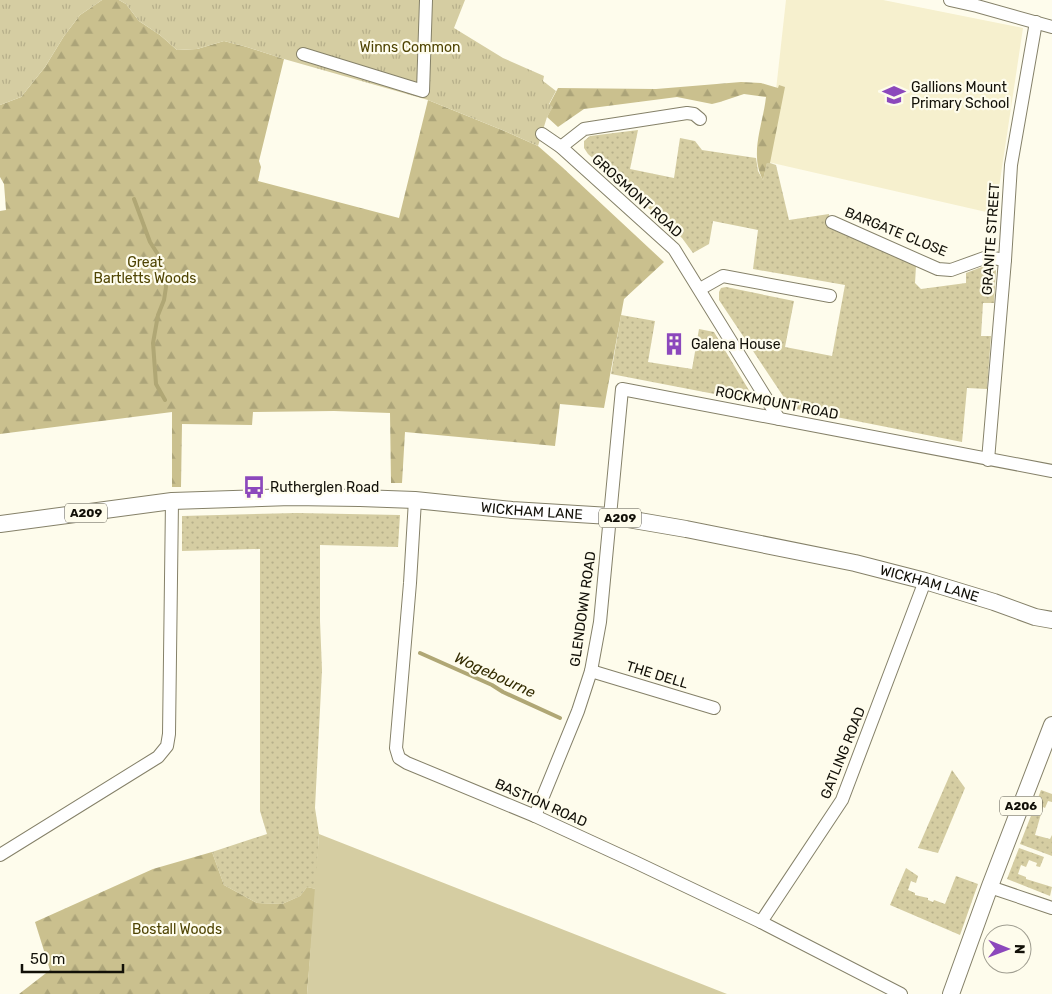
<svg xmlns="http://www.w3.org/2000/svg" width="1052" height="994" font-family="Rubik,sans-serif">
<style>
.built{fill:#f6f0ce}
.grass{fill:url(#grass-dots)}
.forest{fill:url(#forest-firs)}
.park{fill:url(#park-tufts)}
.garden{fill:#d5cda2}
.lines{fill:none;stroke-linecap:round;stroke-linejoin:round}
.stream{stroke:#b0a775;stroke-width:4}
.minor-casing{stroke:#858169;stroke-width:14}
.major-casing{stroke:#858169;stroke-width:18}
.minor{stroke:#fff;stroke-width:12}
.major{stroke:#fff;stroke-width:16}
.labels{text-anchor:middle;dominant-baseline:central;stroke-width:4.5;stroke-linejoin:round;paint-order:stroke}
.shield{fill:#fefcec;stroke:#59574c;stroke-width:1}
.shield-label{font-size:12px;font-weight:bold;fill:#121008}
.park-label{font-size:14px;fill:#4f4403;stroke:#fefcec}
.poi-label{font-size:14px;fill:#121008;stroke:#fefcec;text-anchor:start}
.street-label{font-size:14px;fill:#121008;stroke:#fefcec}
.water-label{font-size:15px;font-style:italic;fill:#342c02;stroke:#fefcec}
</style>
<defs>
<pattern id="grass-dots" width="8" height="8" patternUnits="userSpaceOnUse" patternTransform="scale(1.25)"><rect width="8" height="8" fill="#d5cda2"/><path d="M2 2h.1M6 6h.1" fill="none" stroke="#b6af8a" stroke-width="1.8" stroke-linecap="round"/></pattern>
<pattern id="forest-firs" width="22" height="20" patternUnits="userSpaceOnUse" patternTransform="scale(1.25)"><rect width="22" height="20" fill="#cac08e"/><path d="M5 1l3.5 6h-7zM16 11l3.5 6h-7z" fill="#aca479"/></pattern>
<pattern id="park-tufts" width="24" height="20" patternUnits="userSpaceOnUse" patternTransform="scale(1.25)"><rect width="24" height="20" fill="#d5cda2"/><path d="M3 7l-1-3M5 7V3M7 7l1-3M15 17l-1-3M17 17v-4M19 17l1-3" fill="none" stroke="#b6af8a"/></pattern>
</defs>
<rect width="100%" height="100%" fill="#fefcec"/>
<path class="built" d="M 786,0 L 883,0 L 1023,28 L 995,214 L 768,162 Z"/>
<g class="grass">
<path d="M 638,130 L 630,169 L 674,178 L 680,138 L 695,141 L 702,150 L 756,158 L 758,171 L 763,180 L 767,162 L 776,165 L 789,220 L 829,214 L 829,228 L 916,266 L 915,283 L 921,289 L 966,283 L 966,273 L 987,265 L 993,266 L 996,271 L 994,303 L 983,303 L 981,336 L 991,336 L 987,389 L 967,388 L 962,442 L 791,408 L 719,300 L 719,292 L 721,288 L 726,287 L 794,301 L 785,347 L 832,356 L 845,285 L 753,269 L 758,230 L 713,221 L 709,244 L 693,253 L 682,238 L 588,154 L 584,148 L 584,141 L 590,136 Z"/>
<path d="M 621,315 L 655,321 L 648,362 L 692,369 L 699,329 L 714,332 L 756,402 L 611,374 Z"/>
<path d="M 297,513 L 400,515 L 398,547 L 320,545 L 320,621 L 322,670 L 315,808 L 319,834 L 316,889 L 307,887 L 300,896 L 282,904 L 257,903 L 224,885 L 212,852 L 267,834 L 260,811 L 260,549 L 182,551 L 182,516 Z"/>
<path d="M 952,770 L 965,788 L 938,853 L 918,848 Z"/>
<path d="M 1041,790 L 1052,794 L 1052,802 L 1048,801 L 1045,808 L 1043,807 L 1035,835 L 1050,839 L 1052,835 L 1052,856 L 1020,844 Z"/>
<path d="M 1019,848 L 1044,857 L 1040,867 L 1036,866 L 1037,863 L 1029,860 L 1026,867 L 1021,865 L 1018,874 L 1026,877 L 1026,879 L 1052,887 L 1050,896 L 1007,879 Z"/>
<path d="M 906,868 L 918,876 L 916,883 L 911,881 L 908,890 L 915,893 L 915,895 L 928,898 L 928,900 L 933,902 L 934,900 L 945,904 L 956,876 L 978,884 L 960,935 L 890,905 Z"/>
</g>
<g class="forest">
<path d="M 102,0 L 119,0 L 126,4 L 139,21 L 160,35 L 177,50 L 197,49 L 224,41 L 247,47 L 284,59 L 259,161 L 261,167 L 258,181 L 399,218 L 428,100 L 507,132 L 538,146 L 562,167 L 664,262 L 624,299 L 604,408 L 560,404 L 555,446 L 405,432 L 402,483 L 391,483 L 390,413 L 334,411 L 253,412 L 252,425 L 182,424 L 181,487 L 172,487 L 172,412 L 0,434 L 0,211 L 6,210 L 4,184 L 0,177 L 0,105 L 21,97 L 45,67 L 64,36 L 80,15 Z"/>
<path d="M 741,82 L 761,83 L 778,88 L 779,85 L 785,87 L 770,163 L 767,163 L 763,180 C 749,154 763,125 766,97 L 744,94 L 720,102 L 712,104 L 677,97 L 584,109 L 558,127 L 547,117 L 552,107 L 549,105 L 558,88 L 656,89 Z"/>
<path d="M 212,852 L 224,885 L 257,903 L 282,904 L 300,896 L 307,887 L 316,889 L 307,994 L 19,994 L 50,970 L 35,922 L 153,869 Z"/>
</g>
<g class="park">
<path d="M 0,0 L 102,0 L 80,15 L 64,36 L 45,67 L 21,97 L 0,105 Z"/>
<path d="M 119,0 L 465,0 L 454,28 L 503,58 L 544,76 L 543,81 L 556,91 L 549,104 L 553,107 L 547,117 L 538,146 L 507,132 L 428,100 L 284,59 L 247,47 L 224,41 L 197,49 L 177,50 L 160,35 L 139,21 L 126,4 Z"/>
</g>
<path class="garden" d="M 319,834 L 727,994 L 307,994 Z"/>
<g class="lines">
<g class="stream">
<path d="M 134,199 L 150,242 L 159,256 L 165,271 L 166,287 L 164,300 L 158,315 L 153,343 L 156,384 L 165,400"/>
<path d="M 420,653 L 492,685 L 503,692 L 560,718"/>
</g>
<defs>
<g id="minor">
<path d="M 950,0 L 977,6 L 1052,27"/>
<path d="M 303,54 L 423,91 L 426,0"/>
<path d="M 542,134 L 561,147 L 674,249 L 779,419"/>
<path d="M 561,147 L 584,129 L 687,113 L 694,114 L 700,119"/>
<path d="M 832,222 L 938,269 L 951,270 L 987,257 L 1005,260"/>
<path d="M 700,289 L 723,276 L 830,296"/>
<path d="M 988,460 L 1005,260 L 1011,165 L 1036,22"/>
<path d="M 415,500 L 410,583 L 396,748 L 399,758 L 407,763 L 535,816 L 635,862 L 761,922 L 901,994"/>
<path d="M 591,671 L 714,708"/>
<path d="M 535,816 L 578,711 L 591,671 L 600,622 L 622,389 L 1052,471"/>
<path d="M 0,855 L 158,757 L 167,746 L 169,734 L 172,501"/>
<path d="M 990,887 L 1052,908"/>
<path d="M 761,922 L 842,800 L 925,581"/>
</g>
<g id="major">
<path id="s1" d="M 0,524 L 172,501 L 291,497 L 360,498 L 415,500 L 512,510 L 610,516 L 686,529 L 855,563 L 925,581 L 994,602 L 1035,617 L 1052,620"/>
<path d="M 951,994 L 990,886 L 1052,725"/>
</g>
</defs>
<use href="#minor" class="minor-casing"/>
<use href="#major" class="major-casing"/>
<use href="#minor" class="minor"/>
<use href="#major" class="major"/>
</g>
<defs>
<symbol id="school-bare" viewBox="-9 -9 18 18"><path d="M0-5L7-2L0 1L-7-2ZM-4 1L0 2.5L4 1V4Q0 6-4 4Z" fill="#8c48bc" stroke="#fefcec" stroke-width="2.5" paint-order="stroke"/></symbol>
<symbol id="building-bare" viewBox="-9 -9 18 18"><path d="M-4-6H4V6H1V3H-1V6H-4ZM-2.5-4.3h1.7v1.8h-1.7ZM.8-4.3h1.7v1.8H.8ZM-2.5-1h1.7V.8h-1.7ZM.8-1h1.7V.8H.8Z" fill="#8c48bc" stroke="#fefcec" stroke-width="2.5" paint-order="stroke"/></symbol>
<symbol id="bus-bare" viewBox="-9 -9 18 18"><path d="M-5-6H5V4H4V6H2V4H-2V6H-4V4H-5ZM-3.5-4V0h7V-4ZM-3.5 1.2v1.5H-2V1.2ZM2 1.2v1.5H3.5V1.2Z" fill="#8c48bc" stroke="#fefcec" stroke-width="2.5" paint-order="stroke"/></symbol>
</defs>
<g fill-rule="evenodd">
<use href="#school-bare" x="878" y="79" width="32" height="32"/>
<use href="#building-bare" x="658" y="328" width="32" height="32"/>
<use href="#bus-bare" x="238" y="471" width="32" height="32"/>
</g>
<g class="labels">
<g class="shield">
<rect x="65" y="503.5" width="42" height="19" rx="4"/>
<rect x="599" y="508.5" width="42" height="19" rx="4"/>
<rect x="1000" y="796.5" width="42" height="19" rx="4"/>
</g>
<g class="shield-label">
<text x="86" y="513">A209</text>
<text x="620" y="518">A209</text>
<text x="1021" y="806">A206</text>
</g>
<g class="park-label">
<text x="410" y="47">Winns Common</text>
<text x="145" y="262">Great<tspan x="145" dy="16">Bartletts Woods</tspan></text>
<text x="177" y="929">Bostall Woods</text>
</g>
<g class="poi-label">
<text x="911" y="87">Gallions Mount<tspan x="911" dy="16">Primary School</tspan></text>
<text x="691" y="344">Galena House</text>
<text x="270" y="487">Rutherglen Road</text>
</g>
<g class="street-label">
<text transform="translate(637 196) rotate(42)">GROSMONT ROAD</text>
<text transform="translate(896 232) rotate(22)">BARGATE CLOSE</text>
<text transform="translate(991 239) rotate(-86)">GRANITE STREET</text>
<text transform="translate(777 403) rotate(11)">ROCKMOUNT ROAD</text>
<text stroke="none"><textPath href="#s1" startOffset="534">WICKHAM LANE</textPath></text>
<text stroke="none"><textPath href="#s1" startOffset="939">WICKHAM LANE</textPath></text>
<text transform="translate(583 609) rotate(-82)">GLENDOWN ROAD</text>
<text transform="translate(657 675) rotate(17)">THE DELL</text>
<text transform="translate(843 753) rotate(-68)">GATLING ROAD</text>
<text transform="translate(541 803) rotate(24)">BASTION ROAD</text>
</g>
<g class="water-label">
<text transform="translate(495 675) rotate(25)">Wogebourne</text>
</g>
</g>
<g transform="translate(1007 949) rotate(91)"><circle r="24" fill="#fefcec" stroke="#a09e91"/>
<path d="M0-4L9 19L0 12L-9 19Z" fill="#8c48bc"/>
<text y="-8" font-size="14" font-weight="bold" text-anchor="middle" fill="#121008">N</text>
</g>
<path d="M22 964v8h101v-8" fill="none" stroke="#121008" stroke-width="2.5"/>
<text x="30" y="964" font-size="15" fill="#121008" stroke="#fefcec" stroke-width="4" paint-order="stroke">50 m</text>
</svg>
